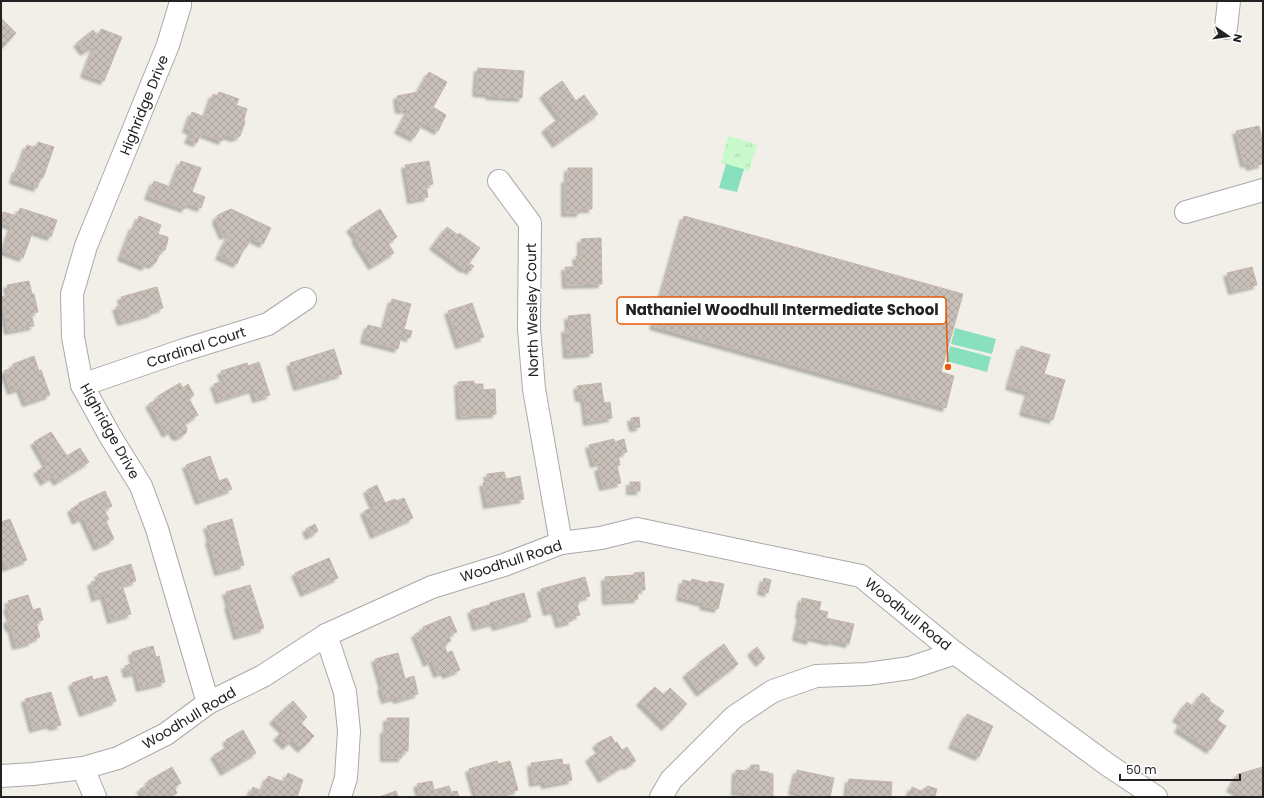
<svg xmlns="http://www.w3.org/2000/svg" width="1264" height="798" font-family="Poppins,sans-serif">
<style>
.park{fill:url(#park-tufts)}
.pitch{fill:#88e0be}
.building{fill:url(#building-cross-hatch);stroke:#c4b6ab;filter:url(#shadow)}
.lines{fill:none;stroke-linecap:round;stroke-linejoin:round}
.minor-casing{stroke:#a9a9a9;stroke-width:24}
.minor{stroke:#fff;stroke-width:22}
.labels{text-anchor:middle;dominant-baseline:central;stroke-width:3;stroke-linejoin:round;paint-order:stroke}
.street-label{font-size:14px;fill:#222;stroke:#fff}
.leader{fill:none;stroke:#e8590c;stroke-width:1.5}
.callout-dot{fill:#e8590c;stroke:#fff;stroke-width:1.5}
.callout{fill:#fff;stroke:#e8590c;stroke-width:1.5}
.callout-label{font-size:15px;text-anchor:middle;font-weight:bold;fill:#222}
</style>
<defs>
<pattern id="park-tufts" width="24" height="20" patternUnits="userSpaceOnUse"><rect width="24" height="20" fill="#c8facc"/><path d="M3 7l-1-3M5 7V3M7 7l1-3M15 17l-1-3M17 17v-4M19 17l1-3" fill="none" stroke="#acd6af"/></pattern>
<pattern id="building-cross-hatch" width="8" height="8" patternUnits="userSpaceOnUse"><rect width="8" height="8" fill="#c7bfb8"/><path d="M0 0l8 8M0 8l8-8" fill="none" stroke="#aba49e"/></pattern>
<filter id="shadow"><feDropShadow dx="-3.5" dy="3.5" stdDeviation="1" flood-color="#0004"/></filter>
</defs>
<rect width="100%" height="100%" fill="#f2efe9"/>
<path class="park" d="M 728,136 L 757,144 L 749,171 L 721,163 Z"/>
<g class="pitch">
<path d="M 726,164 L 744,169 L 737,192 L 719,188 Z"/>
<path d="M 955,328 L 996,339 L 992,354 L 951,344 Z"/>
<path d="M 950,346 L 991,357 L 987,372 L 946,361 Z"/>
</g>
<g class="building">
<path d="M 1,18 L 16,33 L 1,49 Z"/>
<path d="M 101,29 L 122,37 L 104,81 L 84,74 L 95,45 L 84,52 L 77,43 L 93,30 L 98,36 Z"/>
<path d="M 478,68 L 524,71 L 522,98 L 489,96 L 490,94 L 476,93 Z"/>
<path d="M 429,72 L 447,82 L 433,107 L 446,115 L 438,131 L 423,123 L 414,138 L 398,130 L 409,109 L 399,110 L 397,96 L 418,92 Z"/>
<path d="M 562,81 L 576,101 L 584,95 L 598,114 L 556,144 L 545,129 L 560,118 L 543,95 Z"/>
<path d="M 219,92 L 239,99 L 236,105 L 247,109 L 244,119 L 245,122 L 240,136 L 235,138 L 225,135 L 222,141 L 201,133 L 197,143 L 188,140 L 192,131 L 186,129 L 192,112 L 205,117 L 213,94 L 217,96 Z"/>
<path d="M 1259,126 L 1263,142 L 1263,158 L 1261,159 L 1262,164 L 1250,167 L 1249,163 L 1244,164 L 1236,131 Z"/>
<path d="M 38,142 L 54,147 L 43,178 L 41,177 L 37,188 L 13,180 L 16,169 L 18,170 L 27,145 L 36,148 Z"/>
<path d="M 181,161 L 201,168 L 192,192 L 205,197 L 201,208 L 187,203 L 185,209 L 148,196 L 154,181 L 171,187 Z"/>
<path d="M 429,161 L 433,184 L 426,185 L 428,197 L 411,200 L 405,165 Z"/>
<path d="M 568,168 L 592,168 L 592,209 L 580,209 L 580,213 L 565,213 L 565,180 L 568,179 Z"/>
<path d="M 20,208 L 57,220 L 51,237 L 33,231 L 23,258 L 3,251 L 12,226 L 1,223 L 3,212 L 17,216 Z"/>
<path d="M 231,209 L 271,228 L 263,244 L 251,238 L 246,248 L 244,248 L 237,264 L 219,256 L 230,233 L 223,236 L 216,220 L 218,215 Z"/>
<path d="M 380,209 L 397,237 L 388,243 L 394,253 L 372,266 L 355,239 L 357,238 L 350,228 Z"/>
<path d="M 139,216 L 161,225 L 158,234 L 168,237 L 168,240 L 165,250 L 161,251 L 156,262 L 152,265 L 147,263 L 145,267 L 121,257 L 133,226 L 135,227 Z"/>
<path d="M 684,216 L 963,294 L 941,372 L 954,376 L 946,408 L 653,326 Z"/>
<path d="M 447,227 L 458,235 L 459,233 L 480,248 L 469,263 L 474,266 L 470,271 L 466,268 L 464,269 L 433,246 Z"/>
<path d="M 601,238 L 602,284 L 566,285 L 565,267 L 580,267 L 580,264 L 577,264 L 576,256 L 581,256 L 581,239 Z"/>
<path d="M 1252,267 L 1257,285 L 1232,291 L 1227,273 Z"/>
<path d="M 29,281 L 32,294 L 34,294 L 38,312 L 31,313 L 34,326 L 8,331 L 1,297 L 9,295 L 7,285 Z"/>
<path d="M 157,287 L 163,308 L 153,311 L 153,313 L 121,322 L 116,307 L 123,305 L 121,297 Z"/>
<path d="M 392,299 L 411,304 L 404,329 L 412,331 L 410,338 L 401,336 L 398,349 L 364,340 L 368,325 L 384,329 Z"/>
<path d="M 472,303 L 484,337 L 459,345 L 448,311 Z"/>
<path d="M 590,314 L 593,353 L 567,355 L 565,329 L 569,329 L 568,316 Z"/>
<path d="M 1021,346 L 1050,355 L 1044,374 L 1065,380 L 1053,420 L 1023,412 L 1029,392 L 1009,386 Z"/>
<path d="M 334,349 L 342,374 L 297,387 L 290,363 Z"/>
<path d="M 34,356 L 39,371 L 41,370 L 50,395 L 26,403 L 20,388 L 11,391 L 4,371 L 14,367 L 13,364 Z"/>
<path d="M 259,362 L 270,395 L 256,399 L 253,389 L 219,400 L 214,384 L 224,381 L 221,371 L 247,363 L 248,366 Z"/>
<path d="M 474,381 L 474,384 L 483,384 L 483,390 L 495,389 L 496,414 L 460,416 L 458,382 Z"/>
<path d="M 180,383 L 183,388 L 188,384 L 194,395 L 189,399 L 198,415 L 184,424 L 187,428 L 186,433 L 179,437 L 175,436 L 172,430 L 166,434 L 149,404 L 159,398 L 158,396 Z"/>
<path d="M 601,383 L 604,403 L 610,402 L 612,418 L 587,422 L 584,398 L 579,398 L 577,386 Z"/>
<path d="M 639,417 L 640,427 L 633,428 L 631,418 Z"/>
<path d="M 51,432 L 67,456 L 80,448 L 89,462 L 57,482 L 53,476 L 44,482 L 37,471 L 47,465 L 34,442 Z"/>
<path d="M 614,439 L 615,442 L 624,439 L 627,452 L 618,455 L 620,465 L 617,466 L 621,483 L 603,487 L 598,468 L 603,466 L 602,462 L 594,464 L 589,445 Z"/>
<path d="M 210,456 L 219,481 L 227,478 L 232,489 L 199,501 L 186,465 Z"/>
<path d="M 504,472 L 506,479 L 520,476 L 524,499 L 487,505 L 483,483 L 489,482 L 487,474 Z"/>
<rect x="630" y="482" width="10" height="9"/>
<path d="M 377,485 L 385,503 L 395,499 L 396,501 L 404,498 L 413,518 L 374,535 L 364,511 L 374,507 L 367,490 Z"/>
<path d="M 105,491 L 112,506 L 104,510 L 109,519 L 106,521 L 114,539 L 97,547 L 83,517 L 76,521 L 71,509 L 79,505 L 79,503 Z"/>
<path d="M 10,519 L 27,560 L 6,568 L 1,555 L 1,522 Z"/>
<path d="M 232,519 L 244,565 L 218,572 L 209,540 L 211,539 L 207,526 Z"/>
<path d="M 315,524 L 318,531 L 309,536 L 306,529 Z"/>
<path d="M 329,558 L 338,578 L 304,593 L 295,573 Z"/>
<path d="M 131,564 L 136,581 L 122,585 L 131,614 L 111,620 L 104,595 L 95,598 L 91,582 L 100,580 L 98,574 Z"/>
<path d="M 644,572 L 645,590 L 637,590 L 638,599 L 606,601 L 605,577 L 634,575 L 634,573 Z"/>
<path d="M 585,577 L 590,596 L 578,599 L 579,604 L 577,605 L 580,615 L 571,617 L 572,621 L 559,624 L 555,610 L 547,612 L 541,589 Z"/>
<path d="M 764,578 L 771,580 L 768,593 L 761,591 Z"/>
<path d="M 692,579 L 708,583 L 709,581 L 724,584 L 718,609 L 703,606 L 704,603 L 680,597 L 683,580 L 691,582 Z"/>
<path d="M 250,585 L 264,628 L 237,636 L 228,605 L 230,605 L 226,592 Z"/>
<path d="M 524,593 L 531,617 L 496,627 L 494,622 L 476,627 L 471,610 L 490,605 L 490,603 Z"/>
<path d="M 28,595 L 33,610 L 40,608 L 43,620 L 36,622 L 40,637 L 31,640 L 32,642 L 16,646 L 11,627 L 9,628 L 7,620 L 11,619 L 7,607 L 10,606 L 8,601 Z"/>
<path d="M 802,598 L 821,602 L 819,610 L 828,612 L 826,618 L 854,624 L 849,644 L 831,640 L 831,642 L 811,637 L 810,641 L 796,637 L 801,615 L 799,615 Z"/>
<path d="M 450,616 L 457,632 L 448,635 L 451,641 L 444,644 L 447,653 L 452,651 L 460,670 L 446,675 L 445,671 L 437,674 L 432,660 L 427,663 L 415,634 L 424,630 L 423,627 Z"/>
<path d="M 724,644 L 738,664 L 700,693 L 686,674 L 701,663 L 700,662 Z"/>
<path d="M 153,646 L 156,657 L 159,656 L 165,682 L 140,688 L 136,672 L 127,674 L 125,666 L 134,663 L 132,652 Z"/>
<path d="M 757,647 L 765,658 L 759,663 L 751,652 Z"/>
<path d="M 398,653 L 405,679 L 414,676 L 418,694 L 397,700 L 396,697 L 385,700 L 381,687 L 383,687 L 375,659 Z"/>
<path d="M 92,676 L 93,680 L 107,676 L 116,701 L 83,713 L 72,683 Z"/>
<path d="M 655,687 L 664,695 L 670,688 L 687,704 L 665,727 L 640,702 Z"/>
<path d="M 51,692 L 61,725 L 52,727 L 51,724 L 33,729 L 25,699 Z"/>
<path d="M 1202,693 L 1210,699 L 1209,701 L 1224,711 L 1217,720 L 1226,726 L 1210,750 L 1178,729 L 1182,722 L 1176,718 L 1187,702 L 1193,706 Z"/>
<path d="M 293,701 L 307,717 L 301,723 L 314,736 L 301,749 L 292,740 L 286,746 L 277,737 L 284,731 L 273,720 Z"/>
<path d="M 967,714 L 993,726 L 979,757 L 952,745 Z"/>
<path d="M 387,718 L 409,718 L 408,751 L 402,751 L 402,758 L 384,758 L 384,730 L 387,730 Z"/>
<path d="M 243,730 L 256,753 L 224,772 L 214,755 L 229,746 L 226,740 Z"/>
<path d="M 611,736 L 615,743 L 617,742 L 622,750 L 627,747 L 636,761 L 627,766 L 626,764 L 602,779 L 589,758 L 600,751 L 596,744 Z"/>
<path d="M 562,759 L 563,765 L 569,764 L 572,780 L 545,785 L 544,781 L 533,783 L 531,763 Z"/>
<path d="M 497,761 L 498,764 L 510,761 L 518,790 L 493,797 L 477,797 L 469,769 Z"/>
<path d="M 751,765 L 759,765 L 759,771 L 768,772 L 768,773 L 773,774 L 773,797 L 745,796 L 745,792 L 735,792 L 736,770 L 750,771 Z"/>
<path d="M 172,767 L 181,783 L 174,787 L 177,793 L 170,797 L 145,797 L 140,789 L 150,784 L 148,781 Z"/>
<path d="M 1263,767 L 1263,797 L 1245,797 L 1230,788 L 1238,774 Z"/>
<path d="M 797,770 L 834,778 L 830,797 L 806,797 L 801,796 L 802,794 L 792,791 Z"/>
<path d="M 288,773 L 303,780 L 297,797 L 249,797 L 253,787 L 262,791 L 268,776 L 284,782 Z"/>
<path d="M 849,779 L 892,782 L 891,797 L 847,797 Z"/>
<path d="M 432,781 L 434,790 L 449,786 L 451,792 L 457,791 L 459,797 L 418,797 L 418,794 L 420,794 L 417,784 Z"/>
<path d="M 928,786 L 937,789 L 935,796 L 937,797 L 908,797 L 912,787 L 921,791 Z"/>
<path d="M 396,791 L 398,797 L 379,797 Z"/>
</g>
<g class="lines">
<defs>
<g id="minor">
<path d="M 180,1 L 180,5 L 168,45 L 86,246 L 72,294 L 73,337 L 82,385 L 110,436 L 141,486 L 157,529 L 208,703"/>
<path d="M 1226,28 L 1229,1"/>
<path d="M 499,181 L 530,223 L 529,329 L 534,389 L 561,543"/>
<path d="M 1186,212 L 1263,190"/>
<path d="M 82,385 L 184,350 L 268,324 L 305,299"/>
<path d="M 326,635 L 345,692 L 349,731 L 346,778 L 340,797"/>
<path d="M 83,768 L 95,797"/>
<path d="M 1,776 L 33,774 L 83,768 L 118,758 L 166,734 L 208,703 L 263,676 L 326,635 L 432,587 L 504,565 L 561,543 L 601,538 L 637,529 L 861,576 L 955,653 L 1108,765 L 1156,797"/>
<path d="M 661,797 L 671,780 L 734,717 L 773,691 L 816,676 L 867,674 L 910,668 L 955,653"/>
</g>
</defs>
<use href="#minor" class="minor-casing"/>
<use href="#minor" class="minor"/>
</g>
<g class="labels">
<g class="street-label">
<text transform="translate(144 105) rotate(-68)">Highridge Drive</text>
<text transform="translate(532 310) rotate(-91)">North Wesley Court</text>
<text transform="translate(196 347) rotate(-18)">Cardinal Court</text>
<text transform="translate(110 431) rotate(61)">Highridge Drive</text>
<text transform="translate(511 561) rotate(-18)">Woodhull Road</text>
<text transform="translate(908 614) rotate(39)">Woodhull Road</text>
<text transform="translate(189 718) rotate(-31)">Woodhull Road</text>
</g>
</g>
<path class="leader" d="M948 367L946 310"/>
<circle class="callout-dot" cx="948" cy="367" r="4"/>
<rect class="callout" x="617" y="297" width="329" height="27" rx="4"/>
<g class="callout-label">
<text x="782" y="315">Nathaniel Woodhull Intermediate School</text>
</g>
<rect width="1264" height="798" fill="none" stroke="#222222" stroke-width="4"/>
<g transform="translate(1228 36) rotate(103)" stroke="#ffffff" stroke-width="3" paint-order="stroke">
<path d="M0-3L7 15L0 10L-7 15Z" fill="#222222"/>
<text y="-6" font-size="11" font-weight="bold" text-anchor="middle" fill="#222222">N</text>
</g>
<path d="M1120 774v6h120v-6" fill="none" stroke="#222222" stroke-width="2"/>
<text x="1126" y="774" font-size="12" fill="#222222" stroke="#ffffff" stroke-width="3" paint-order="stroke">50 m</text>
</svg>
